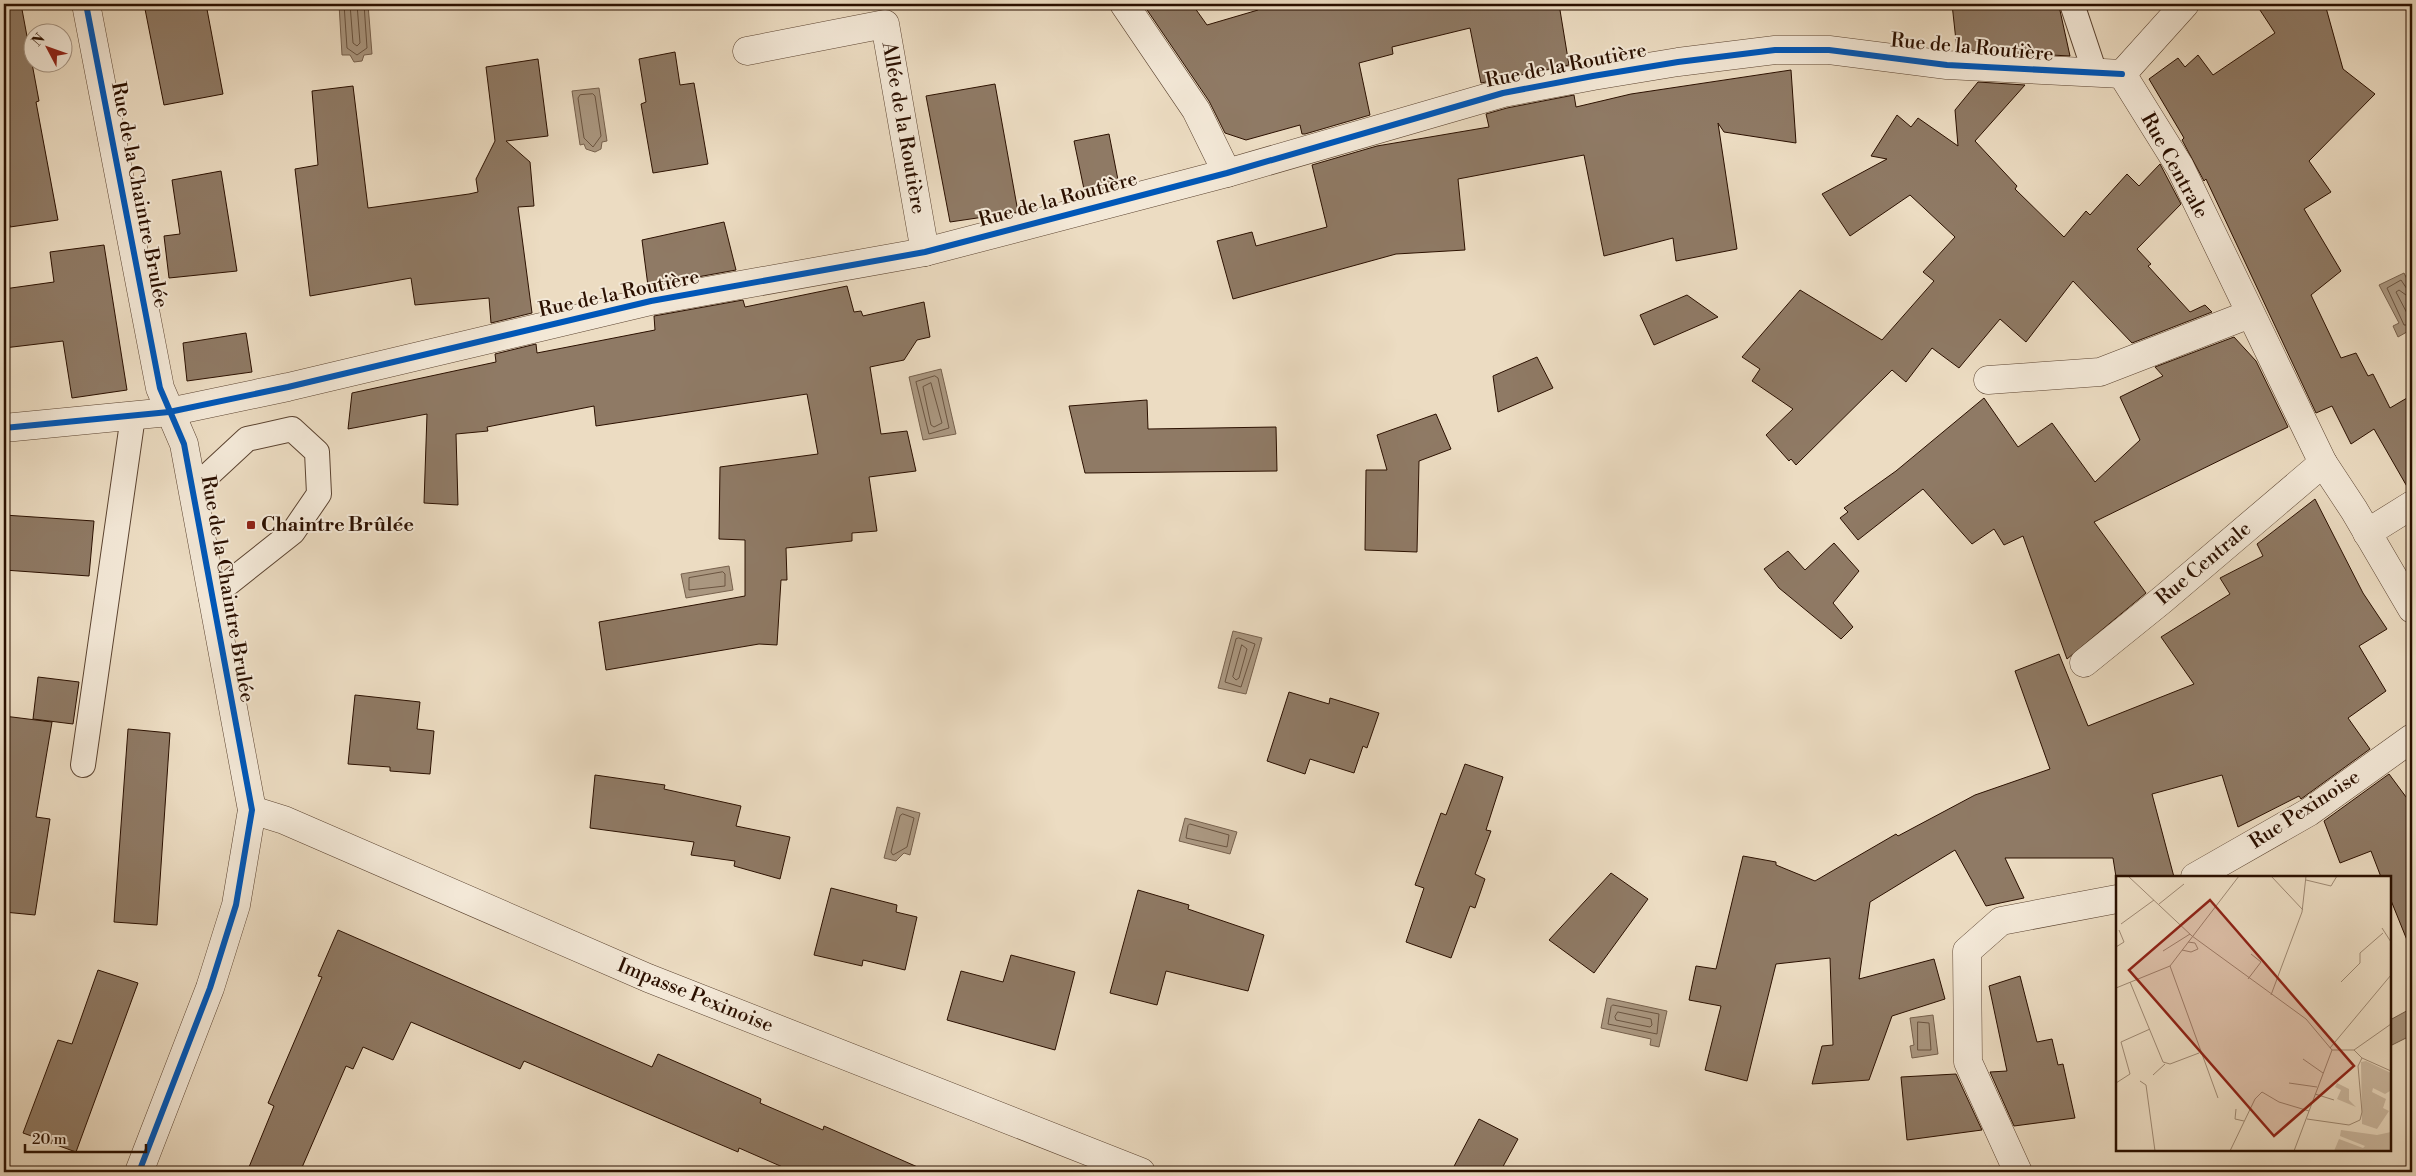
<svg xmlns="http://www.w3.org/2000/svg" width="2416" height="1176" font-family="'Libre Bodoni',serif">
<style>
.water{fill:#aa9780;stroke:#77614d}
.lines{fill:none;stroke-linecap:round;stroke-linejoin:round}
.shore{stroke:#6a5440;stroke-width:1}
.building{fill:#8f7a65;stroke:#2b1000}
.service-casing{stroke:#5b4330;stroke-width:26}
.minor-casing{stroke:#5b4330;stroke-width:29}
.tertiary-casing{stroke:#5b4330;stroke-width:29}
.service{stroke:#f3e8d7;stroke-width:24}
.minor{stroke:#f3e8d7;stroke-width:28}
.tertiary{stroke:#f3e8d7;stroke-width:28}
.cycleway-casing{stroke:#f3e8d7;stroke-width:9}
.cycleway{stroke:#0057b8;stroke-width:6}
.poi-dot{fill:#8f2418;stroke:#f3e8d7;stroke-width:2}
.labels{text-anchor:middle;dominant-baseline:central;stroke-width:4;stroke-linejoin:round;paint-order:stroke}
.street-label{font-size:20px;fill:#2b1000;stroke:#f3e8d7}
.poi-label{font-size:20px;font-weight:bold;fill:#2b1000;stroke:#f3e8d7;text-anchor:start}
.inset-road{fill:none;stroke:#9f8a74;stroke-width:1}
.view{fill:#8f2418;fill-opacity:0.15;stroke:#8f2418;stroke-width:2.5}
.inset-edge{fill:none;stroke:#2b1000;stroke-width:2.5}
</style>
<rect width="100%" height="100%" fill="#ecdcc2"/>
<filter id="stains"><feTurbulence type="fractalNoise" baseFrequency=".004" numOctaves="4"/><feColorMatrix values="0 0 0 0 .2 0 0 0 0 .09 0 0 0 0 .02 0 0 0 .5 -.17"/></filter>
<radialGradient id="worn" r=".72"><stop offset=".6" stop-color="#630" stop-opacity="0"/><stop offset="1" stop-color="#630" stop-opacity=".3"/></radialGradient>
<g class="water">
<path d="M 339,4 L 368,4 L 372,54 L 364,55 L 362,61 L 354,62 L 350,55 L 342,55 Z"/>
<path d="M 599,88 L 607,141 L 602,142 L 601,149 L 595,152 L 586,149 L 584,144 L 580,145 L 572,91 Z"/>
<path d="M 2404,273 L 2412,289 L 2412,329 L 2398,337 L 2393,326 L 2399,323 L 2379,285 Z"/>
<path d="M 941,369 L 956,434 L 923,440 L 909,377 Z"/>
<path d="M 729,566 L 733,590 L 686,598 L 681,574 Z"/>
<path d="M 1233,631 L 1262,638 L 1246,694 L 1218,688 Z"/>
<path d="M 897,807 L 920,813 L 910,855 L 904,853 L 896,861 L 884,858 Z"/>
<path d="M 1185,818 L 1237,832 L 1230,854 L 1179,841 Z"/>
<path d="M 1607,998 L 1667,1011 L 1659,1047 L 1650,1045 L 1651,1039 L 1601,1028 Z"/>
<path d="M 2412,1008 L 2412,1035 L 2390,1046 L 2390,1020 Z"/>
<path d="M 1933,1015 L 1938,1054 L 1912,1058 L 1910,1046 L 1914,1045 L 1910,1018 Z"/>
</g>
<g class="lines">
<g class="shore">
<path d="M 344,4 L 347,48 L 357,55 L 367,48 L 364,4"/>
<path d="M 350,4 L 353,43 L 357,46 L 360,43 L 357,4"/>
<path d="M 593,94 L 595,96 L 601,136 L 593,147 L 584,138 L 578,98 L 580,95 Z"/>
<path d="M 2412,290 L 2407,289 L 2401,280 L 2387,288 L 2404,325 L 2412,325"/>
<path d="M 2412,296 L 2406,295 L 2399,290 L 2396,292 L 2409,317 L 2412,319"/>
<path d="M 935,376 L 938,378 L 949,428 L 929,434 L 916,382 Z"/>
<path d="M 931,383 L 942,423 L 934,427 L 931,425 L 923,387 Z"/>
<path d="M 723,572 L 725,574 L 725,586 L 689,590 L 689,578 Z"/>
<path d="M 1239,638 L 1255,644 L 1241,687 L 1225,682 L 1236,639 Z"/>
<path d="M 1242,645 L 1247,649 L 1239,678 L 1236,680 L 1233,677 Z"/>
<path d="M 903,814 L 914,818 L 907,847 L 893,855 L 891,852 L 900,816 Z"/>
<path d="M 1190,824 L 1229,835 L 1227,847 L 1186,838 L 1188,826 Z"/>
<path d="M 1613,1005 L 1659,1014 L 1657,1034 L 1608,1024 L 1611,1007 Z"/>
<path d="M 1618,1012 L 1651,1019 L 1652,1025 L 1650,1027 L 1616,1020 L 1615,1017 Z"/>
<path d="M 1918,1022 L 1929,1023 L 1931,1050 L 1918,1050 Z"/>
</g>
</g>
<g class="building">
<path d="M 4,4 L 21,4 L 39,101 L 36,102 L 58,220 L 10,227 L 10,225 L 4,226 Z"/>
<path d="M 144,4 L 206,4 L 223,94 L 164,105 Z"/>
<path d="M 1143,4 L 1192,4 L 1207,25 L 1258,10 L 1260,4 L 1559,4 L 1569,65 L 1481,83 L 1470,28 L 1392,47 L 1393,54 L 1359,63 L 1370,115 L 1305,134 L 1302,134 L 1300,125 L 1246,140 L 1225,133 L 1209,101 Z"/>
<path d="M 1952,4 L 2031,4 L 2032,8 L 2059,6 L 2070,56 L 1957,50 Z"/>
<path d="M 2256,4 L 2325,4 L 2343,69 L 2375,94 L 2309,161 L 2331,192 L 2304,209 L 2341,271 L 2311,295 L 2341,358 L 2356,353 L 2368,376 L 2373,374 L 2390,408 L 2412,395 L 2412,490 L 2409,490 L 2374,429 L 2351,444 L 2332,406 L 2316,413 L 2206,179 L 2204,181 L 2182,140 L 2184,138 L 2149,79 L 2178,58 L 2185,67 L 2198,55 L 2213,75 L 2275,33 Z"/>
<path d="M 675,52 L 680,85 L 694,83 L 708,164 L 653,173 L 641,104 L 646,102 L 639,59 Z"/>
<path d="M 538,59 L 548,136 L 506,141 L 530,162 L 534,206 L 518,207 L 532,313 L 491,323 L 489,298 L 415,305 L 411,278 L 310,296 L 295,169 L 318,165 L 312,91 L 353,86 L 368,208 L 469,194 L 478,192 L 476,179 L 495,141 L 486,67 Z"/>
<path d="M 1791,70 L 1796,143 L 1724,132 L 1718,123 L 1737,249 L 1676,261 L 1673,238 L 1604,256 L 1584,155 L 1458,179 L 1465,250 L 1396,254 L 1233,299 L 1217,241 L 1252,232 L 1256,246 L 1327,227 L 1312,165 L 1377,146 L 1489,127 L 1486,114 L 1507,108 L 1574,95 L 1576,107 L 1631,94 Z"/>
<path d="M 1978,82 L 2025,85 L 1975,141 L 2017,186 L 2015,189 L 2064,237 L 2086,211 L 2090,215 L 2127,174 L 2139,186 L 2160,164 L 2181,204 L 2137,249 L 2151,264 L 2148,266 L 2190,312 L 2205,305 L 2212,312 L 2132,343 L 2073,281 L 2026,342 L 2000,319 L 1959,368 L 1932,348 L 1906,382 L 1892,370 L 1796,465 L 1791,459 L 1789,461 L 1766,435 L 1793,409 L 1752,381 L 1760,369 L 1742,357 L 1800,290 L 1882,340 L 1934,281 L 1923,272 L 1955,237 L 1910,195 L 1850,236 L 1822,194 L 1887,159 L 1871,156 L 1897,115 L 1911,127 L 1918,118 L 1958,146 L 1955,110 Z"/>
<path d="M 995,84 L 1018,212 L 950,222 L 926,96 Z"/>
<path d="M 1109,134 L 1119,185 L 1085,194 L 1074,141 Z"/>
<path d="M 221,171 L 237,271 L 169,278 L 164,236 L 180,234 L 172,180 Z"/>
<path d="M 724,222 L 736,270 L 648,286 L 642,240 Z"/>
<path d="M 104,245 L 127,390 L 72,398 L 63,341 L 4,348 L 4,289 L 54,282 L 50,252 Z"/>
<path d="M 847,286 L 854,312 L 861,311 L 863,316 L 924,302 L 930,337 L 917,340 L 904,360 L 870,367 L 881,434 L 907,431 L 916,471 L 869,477 L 877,531 L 852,533 L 852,541 L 786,548 L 787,580 L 781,580 L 777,645 L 759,644 L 606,670 L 599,622 L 745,596 L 745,540 L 719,539 L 720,467 L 818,454 L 807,394 L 596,426 L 594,406 L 487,427 L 488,431 L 456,434 L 458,505 L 424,503 L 427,414 L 348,429 L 352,393 L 496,362 L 495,354 L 536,344 L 537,353 L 655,330 L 654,316 L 743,300 L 745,307 Z"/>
<path d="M 1687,295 L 1718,317 L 1654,345 L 1640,315 Z"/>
<path d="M 246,333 L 252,372 L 187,381 L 183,343 Z"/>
<path d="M 2234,337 L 2256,361 L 2288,427 L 2094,522 L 2146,593 L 2067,659 L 2023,536 L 2004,545 L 1994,529 L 1972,544 L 1923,489 L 1858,540 L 1840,518 L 1848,512 L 1844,508 L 1896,471 L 1984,398 L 2018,447 L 2052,423 L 2095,482 L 2140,440 L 2120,397 L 2163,376 L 2155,367 Z"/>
<path d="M 1537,357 L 1553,388 L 1498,412 L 1493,376 Z"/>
<path d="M 1147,400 L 1148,429 L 1276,427 L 1277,471 L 1085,473 L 1069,406 Z"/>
<path d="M 1436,414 L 1451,449 L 1419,461 L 1417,552 L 1365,550 L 1366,470 L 1387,470 L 1377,435 Z"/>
<path d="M 2315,499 L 2363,593 L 2387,629 L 2359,646 L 2386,691 L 2348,718 L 2370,749 L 2301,799 L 2299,796 L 2238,827 L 2222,775 L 2152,794 L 2174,877 L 2116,877 L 2113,858 L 2005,858 L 2024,898 L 1986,906 L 1955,850 L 1870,902 L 1859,979 L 1934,959 L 1945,999 L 1892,1016 L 1869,1080 L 1812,1084 L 1822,1046 L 1833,1045 L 1830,958 L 1776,964 L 1747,1081 L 1705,1070 L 1721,1006 L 1689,1000 L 1696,966 L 1716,969 L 1743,856 L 1776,862 L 1776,865 L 1815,881 L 1896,834 L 1898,836 L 1975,795 L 2050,769 L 2015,671 L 2059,654 L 2088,726 L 2194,684 L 2161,637 L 2230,594 L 2220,578 L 2263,556 L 2257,544 Z"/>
<path d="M 4,515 L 94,521 L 89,576 L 4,570 Z"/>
<path d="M 1834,543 L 1859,571 L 1833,603 L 1853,627 L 1841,639 L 1779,588 L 1764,569 L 1788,551 L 1805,570 Z"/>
<path d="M 38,677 L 79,682 L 73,724 L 33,719 Z"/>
<path d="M 1289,692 L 1329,704 L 1330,698 L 1379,713 L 1367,748 L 1363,746 L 1354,773 L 1310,759 L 1305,774 L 1267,761 Z"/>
<path d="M 355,695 L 420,702 L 417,729 L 434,731 L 430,774 L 390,771 L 390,767 L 348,764 Z"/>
<path d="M 4,716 L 52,722 L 36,817 L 50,819 L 35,915 L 4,912 L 4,849 L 8,821 L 4,820 Z"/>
<path d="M 128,729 L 170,733 L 157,925 L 114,922 Z"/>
<path d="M 1465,764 L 1503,777 L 1486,830 L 1491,831 L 1475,874 L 1485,879 L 1475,908 L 1470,906 L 1451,958 L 1406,942 L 1424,888 L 1415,885 L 1441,813 L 1446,815 Z"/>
<path d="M 2389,774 L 2412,805 L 2411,950 L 2390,898 L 2390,877 L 2381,877 L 2371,851 L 2340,863 L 2324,821 Z"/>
<path d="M 595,775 L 665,785 L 664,789 L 741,806 L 736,826 L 790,837 L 780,879 L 734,866 L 735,861 L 691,855 L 694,842 L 590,828 Z"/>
<path d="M 1611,873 L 1648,899 L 1594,973 L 1549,940 Z"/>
<path d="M 831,888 L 897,905 L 896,912 L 917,917 L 905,970 L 863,960 L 862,966 L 814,955 Z"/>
<path d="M 1138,890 L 1189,905 L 1188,909 L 1264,935 L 1248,991 L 1166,971 L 1157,1005 L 1110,993 Z"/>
<path d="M 338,930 L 652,1067 L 658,1054 L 761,1099 L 760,1103 L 823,1130 L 824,1126 L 929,1172 L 794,1172 L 739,1148 L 738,1152 L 524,1061 L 520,1069 L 411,1022 L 393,1060 L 363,1047 L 353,1069 L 346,1066 L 300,1172 L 247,1172 L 274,1106 L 268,1103 L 322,977 L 318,976 Z"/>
<path d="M 1011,955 L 1075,972 L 1055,1050 L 947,1020 L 961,971 L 1003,982 Z"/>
<path d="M 98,970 L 138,983 L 76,1152 L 23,1133 L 58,1040 L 72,1044 Z"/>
<path d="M 2020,976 L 2037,1042 L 2052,1039 L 2058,1065 L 2063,1064 L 2075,1118 L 2014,1126 L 1990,1072 L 2007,1071 L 1989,986 Z"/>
<path d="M 1956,1074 L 1982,1130 L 1907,1140 L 1901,1077 Z"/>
<path d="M 1479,1119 L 1518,1139 L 1500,1172 L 1451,1172 Z"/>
</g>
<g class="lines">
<defs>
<g id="service">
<path d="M 2072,4 L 2095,73"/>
<path d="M 192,490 L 247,439 L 292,429 L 317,452 L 319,494 L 293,532 L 211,597"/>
<path d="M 83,765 L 133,416"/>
</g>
<g id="minor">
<path d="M 86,4 L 160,388 L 184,444 L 252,810 L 236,905 L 210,988 L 139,1172"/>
<path d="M 1124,4 L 1196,110 L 1227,173"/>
<path d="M 747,51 L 885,24 L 925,252"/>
<path d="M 1988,380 L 2100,372 L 2250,314"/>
<path d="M 2367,533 L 2412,505"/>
<path d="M 2084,663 L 2162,600 L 2323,463"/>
<path d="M 252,810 L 284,820 L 648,978 L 1141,1172"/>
<path d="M 2195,877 L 2309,812 L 2412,738"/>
<path d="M 2018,1172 L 1968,1062 L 1967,951 L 2001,921 L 2117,899"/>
</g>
<g id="tertiary">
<path d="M 2122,74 L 2180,167 L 2323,463 L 2354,510 L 2412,609"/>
<path d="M 2122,74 L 2185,4"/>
<path d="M 4,428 L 169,412 L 288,387 L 651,301 L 925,252 L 1227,173 L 1503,93 L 1593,76 L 1678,62 L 1775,50 L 1829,50 L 1947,65 L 2122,74"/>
</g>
</defs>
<use href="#service" class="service-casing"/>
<use href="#minor" class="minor-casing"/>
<use href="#tertiary" class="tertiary-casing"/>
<use href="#service" class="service"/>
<use href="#minor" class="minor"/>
<use href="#tertiary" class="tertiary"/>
<defs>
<g id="cycleway">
<path d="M 86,4 L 160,388 L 184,444 L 252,810 L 236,905 L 210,988 L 139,1172"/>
<path d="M 4,428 L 169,412 L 288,387 L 651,301 L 925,252 L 1227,173 L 1503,93 L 1593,76 L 1678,62 L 1775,50 L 1829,50 L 1947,65 L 2122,74"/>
</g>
</defs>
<use href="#cycleway" class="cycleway-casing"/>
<use href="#cycleway" class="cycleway"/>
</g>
<rect class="poi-dot" x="246" y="520" width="10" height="10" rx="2.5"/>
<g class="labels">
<g class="street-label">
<text transform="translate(1972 48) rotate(5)">Rue de la Routière</text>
<text transform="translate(1566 66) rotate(-11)">Rue de la Routière</text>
<text transform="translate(903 128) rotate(80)">Allée de la Routière</text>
<text transform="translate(2174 166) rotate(61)">Rue Centrale</text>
<text transform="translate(139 195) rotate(79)">Rue de la Chaintre Brulée</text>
<text transform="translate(1058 200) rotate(-15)">Rue de la Routière</text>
<text transform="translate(619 294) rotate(-12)">Rue de la Routière</text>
<text transform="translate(2204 564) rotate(-40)">Rue Centrale</text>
<text transform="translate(227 589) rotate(80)">Rue de la Chaintre Brulée</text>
<text transform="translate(2305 810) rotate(-33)">Rue Pexinoise</text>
<text transform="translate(695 996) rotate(22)">Impasse Pexinoise</text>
</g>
<g class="poi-label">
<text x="261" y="525">Chaintre Brûlée</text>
</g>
</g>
<g transform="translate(2116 876)">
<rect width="275" height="275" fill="#ecdcc2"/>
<path d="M 250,185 L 275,197 L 274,215 L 269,218 L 257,212 L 256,216 L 270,223 L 267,232 L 273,235 L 261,253 L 246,248 L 245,186 ZM 221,207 L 233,213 L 233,224 L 240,231 L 221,223 L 225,214 L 219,211 ZM 225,254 L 261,259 L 275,256 L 275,275 L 218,275 L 223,263 L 247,272 L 249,270 L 224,260 Z" fill="#cbb9a1"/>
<path class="inset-road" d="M 12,0 L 76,60 L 190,143 L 216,174M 155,0 L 187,34M 190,4 L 215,10 L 221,0M 43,28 L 68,8M 5,48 L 38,24M 266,52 L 275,66M 0,71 L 8,66 L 3,54M 66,74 L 75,76 L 82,73 L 79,67 L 72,66M 47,75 L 74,58M 54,90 L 102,222M 132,103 L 145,86 L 135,78M 14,106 L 47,186 L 54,188 L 83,177M 225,106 L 244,87 L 244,77 L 267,57M 0,112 L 54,90 L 123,0M 155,119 L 186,36 L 190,0M 214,172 L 275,99M 216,174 L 238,174 L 275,148M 238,174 L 246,182 L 275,195M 187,183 L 207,197M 37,199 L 49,188M 24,205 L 30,209 L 39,275M 0,207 L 14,198 L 5,166 L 34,153M 173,207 L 201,211M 199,218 L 218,224M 120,233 L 119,243 L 128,245M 191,243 L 233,249 L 244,244 L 246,236 L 242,190 L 246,182M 114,275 L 139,223 L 146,216 L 163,226 L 193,235M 178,275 L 216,174"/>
<path class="view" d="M 94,24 L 238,190 L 158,260 L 13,94 Z"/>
<rect width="275" height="275" class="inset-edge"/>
</g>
<rect width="2416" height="1176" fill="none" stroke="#ecdcc2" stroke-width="20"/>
<rect x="5" y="5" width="2406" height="1166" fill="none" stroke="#2b1000" stroke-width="2.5"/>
<rect x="10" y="10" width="2396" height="1156" fill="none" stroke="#2b1000"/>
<g transform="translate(48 48) rotate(311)"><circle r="24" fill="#f3e8d7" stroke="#a39281"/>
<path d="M0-4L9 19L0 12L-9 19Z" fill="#8f2418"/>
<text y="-8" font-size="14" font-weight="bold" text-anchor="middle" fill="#2b1000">N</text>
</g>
<path d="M25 1144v8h121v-8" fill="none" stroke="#2b1000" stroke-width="2.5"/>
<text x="32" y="1144" font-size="15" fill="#2b1000" stroke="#f3e8d7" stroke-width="4" paint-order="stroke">20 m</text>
<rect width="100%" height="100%" filter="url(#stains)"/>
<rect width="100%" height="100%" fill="url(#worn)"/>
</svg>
